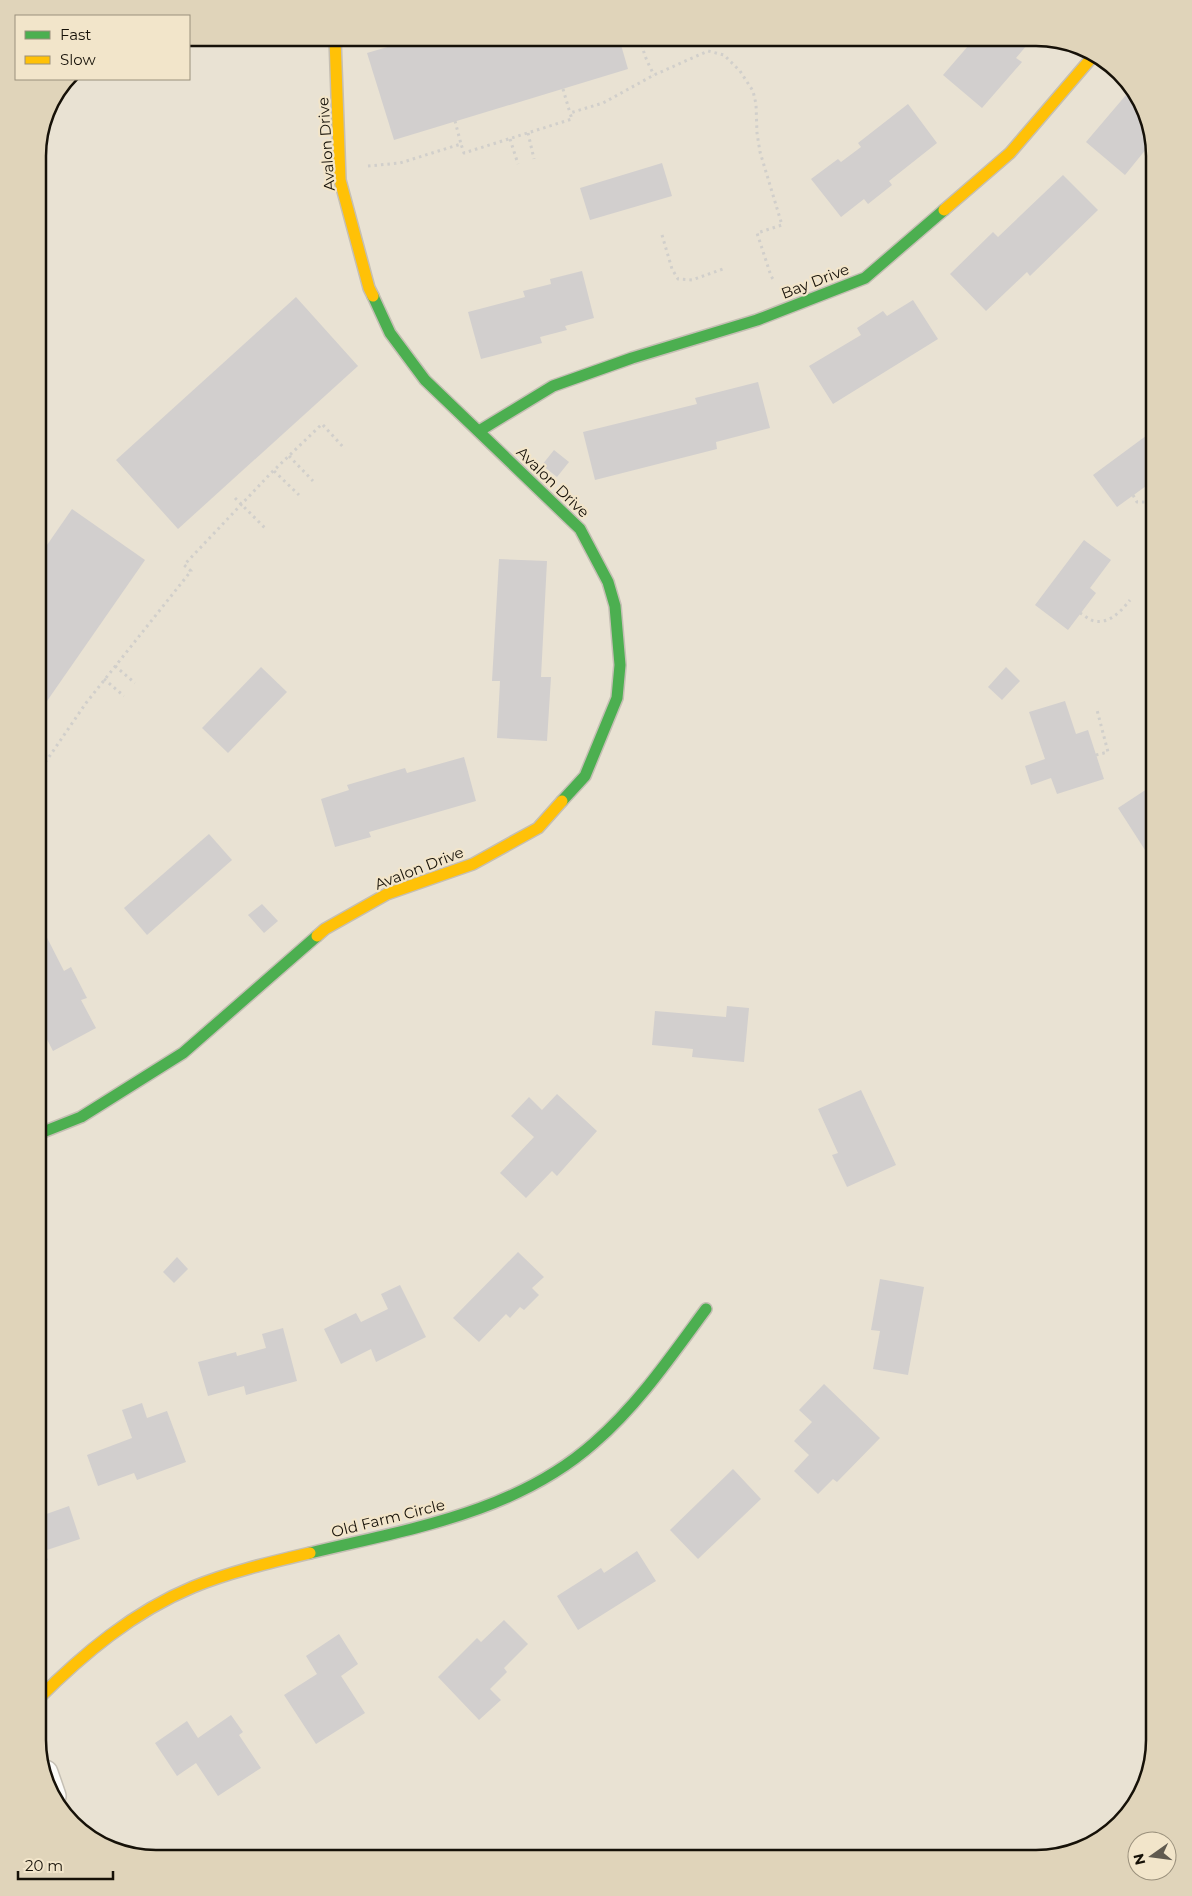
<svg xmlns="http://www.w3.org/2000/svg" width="1192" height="1896" font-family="Montserrat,sans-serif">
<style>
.building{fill:#d2cfce}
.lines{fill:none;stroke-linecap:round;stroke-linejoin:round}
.street-casing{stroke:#c5bfb4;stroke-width:28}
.fast-casing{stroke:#c5bfb4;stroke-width:14}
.slow-casing{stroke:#c5bfb4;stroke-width:14}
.path{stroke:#d1cfcb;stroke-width:3;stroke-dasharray:2.5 4;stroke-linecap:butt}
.street{stroke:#fcfbf8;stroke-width:25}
.fast{stroke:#4caf50;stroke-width:11}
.slow{stroke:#ffc107;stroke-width:11}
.labels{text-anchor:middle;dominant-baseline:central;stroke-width:4.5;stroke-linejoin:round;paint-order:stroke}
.street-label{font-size:15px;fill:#161108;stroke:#f2e5ca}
.rim{fill:none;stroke:#161108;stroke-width:2.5}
</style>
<rect width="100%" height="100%" fill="#e9e2d3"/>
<g class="building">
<path d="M 418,38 L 619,38 L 628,69 L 394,140 L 367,53 Z"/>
<path d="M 975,38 L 1033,38 L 1016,58 L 1022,62 L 982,108 L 943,75 Z"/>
<path d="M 1126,95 L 1132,100 L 1136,96 L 1142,103 L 1151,143 L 1125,175 L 1086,142 Z"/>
<path d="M 908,104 L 937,143 L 889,181 L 892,185 L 868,204 L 864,199 L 841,217 L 811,179 L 838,159 L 841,162 L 861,147 L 858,143 Z"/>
<path d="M 662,163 L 672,196 L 590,220 L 580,188 Z"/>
<path d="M 1063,175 L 1098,210 L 1030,276 L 1027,272 L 986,311 L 950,274 L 993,232 L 998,237 Z"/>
<path d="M 582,271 L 594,318 L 565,326 L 567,330 L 540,337 L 542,343 L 481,359 L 468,312 L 525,297 L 523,291 L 551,284 L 550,279 Z"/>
<path d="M 296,297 L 358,366 L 178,529 L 116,460 Z"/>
<path d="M 913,300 L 938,339 L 833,404 L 809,366 L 861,335 L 857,328 L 883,311 L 887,316 Z"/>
<path d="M 758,382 L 770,428 L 716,442 L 717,449 L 595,480 L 583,432 L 697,404 L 695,398 Z"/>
<path d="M 1154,430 L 1154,473 L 1150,477 L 1153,481 L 1117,507 L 1093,475 Z"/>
<path d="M 554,450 L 569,462 L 557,477 L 542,465 Z"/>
<path d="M 72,509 L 145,560 L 38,714 L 38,558 Z"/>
<path d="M 1084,540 L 1111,560 L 1090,588 L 1096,593 L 1068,630 L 1035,605 Z"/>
<path d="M 499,559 L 547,561 L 541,677 L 551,677 L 547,741 L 497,738 L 500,681 L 492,681 Z"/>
<path d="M 261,667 L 287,692 L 228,753 L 202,728 Z"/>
<path d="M 1006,667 L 1020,681 L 1002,700 L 988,687 Z"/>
<path d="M 1065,701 L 1076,734 L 1088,730 L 1104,779 L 1057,794 L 1051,778 L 1031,785 L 1025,766 L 1045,759 L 1029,712 Z"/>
<path d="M 464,757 L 476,801 L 369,832 L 371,837 L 335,847 L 321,799 L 349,790 L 347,785 L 405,768 L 407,773 Z"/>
<path d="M 1150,787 L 1154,794 L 1154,864 L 1118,808 Z"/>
<path d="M 209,834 L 232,860 L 147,935 L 124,908 Z"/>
<path d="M 262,904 L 278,921 L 264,933 L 248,915 Z"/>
<path d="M 1154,908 L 1154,940 L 1145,911 Z"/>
<path d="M 38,920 L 64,971 L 71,967 L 87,998 L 81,1000 L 96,1028 L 53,1051 L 38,1022 Z"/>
<path d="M 727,1006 L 749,1008 L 744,1062 L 692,1057 L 693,1049 L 652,1045 L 655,1011 L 726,1017 Z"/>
<path d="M 861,1090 L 896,1165 L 847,1187 L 832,1155 L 838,1153 L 818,1109 Z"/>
<path d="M 557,1094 L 597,1131 L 557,1176 L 552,1171 L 526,1198 L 500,1173 L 534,1137 L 511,1116 L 529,1097 L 542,1110 Z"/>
<path d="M 518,1252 L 544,1277 L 532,1288 L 539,1295 L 524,1310 L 520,1307 L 510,1318 L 506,1314 L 479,1342 L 453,1318 Z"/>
<path d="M 177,1257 L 188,1269 L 174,1283 L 163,1272 Z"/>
<path d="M 880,1279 L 924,1287 L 908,1375 L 873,1369 L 880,1331 L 871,1330 Z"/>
<path d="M 400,1285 L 426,1337 L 376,1362 L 371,1349 L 341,1364 L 324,1329 L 356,1313 L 361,1322 L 388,1309 L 381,1294 Z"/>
<path d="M 283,1328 L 297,1381 L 246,1395 L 244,1386 L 208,1396 L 198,1362 L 236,1352 L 237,1356 L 266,1348 L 262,1334 Z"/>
<path d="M 824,1384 L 880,1438 L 837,1482 L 833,1479 L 818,1494 L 794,1471 L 809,1455 L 794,1441 L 812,1422 L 799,1410 Z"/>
<path d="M 142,1403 L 147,1418 L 167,1411 L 186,1462 L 137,1480 L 134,1473 L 98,1486 L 87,1455 L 132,1438 L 122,1410 Z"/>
<path d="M 733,1469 L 761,1499 L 698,1559 L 670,1530 Z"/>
<path d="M 69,1506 L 80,1539 L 44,1551 L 48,1560 L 38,1564 L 38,1517 Z"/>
<path d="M 637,1551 L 656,1581 L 578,1630 L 557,1596 L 601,1568 L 604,1573 Z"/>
<path d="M 504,1620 L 528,1644 L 504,1668 L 507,1672 L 490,1689 L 501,1700 L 479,1720 L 438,1677 L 477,1638 L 481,1642 Z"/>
<path d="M 339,1634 L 358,1664 L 341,1676 L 365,1713 L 316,1744 L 284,1695 L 317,1674 L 306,1656 Z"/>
<path d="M 231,1715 L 243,1732 L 239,1735 L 261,1768 L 218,1796 L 196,1763 L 177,1776 L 155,1743 L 187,1721 L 198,1738 Z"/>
</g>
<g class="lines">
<defs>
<path id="street" d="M 45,1773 L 53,1796"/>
<g id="fast">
<path d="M 373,296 L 390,333 L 425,380 L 580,529 L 608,582 L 615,606 L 620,665 L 617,698 L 585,776 L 562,801"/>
<path d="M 479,431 L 553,386 L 632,358 L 757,320 L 865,278 L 944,210"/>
<path d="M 38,1134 L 81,1117 L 183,1053 L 317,936"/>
<path d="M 310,1553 C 409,1529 515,1513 594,1443 C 638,1405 672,1355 706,1309"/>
</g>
<g id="slow">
<path d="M 335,38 L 340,180 L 369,288 L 373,296"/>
<path d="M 944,210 L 1010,153 L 1094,55"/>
<path d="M 317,936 L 325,929 L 387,894 L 473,864 L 538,828 L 562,801"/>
<path d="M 38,1699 C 83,1654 133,1612 193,1587 C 229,1572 272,1562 310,1553"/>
</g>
</defs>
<use href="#street" class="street-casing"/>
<use href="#fast" class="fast-casing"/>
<use href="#slow" class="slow-casing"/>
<g class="path">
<path d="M 643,38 C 640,49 649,65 654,75"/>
<path d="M 563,89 L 570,113"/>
<path d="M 455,121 L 461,144"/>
<path d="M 528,133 L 534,159"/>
<path d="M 510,139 L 518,164"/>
<path d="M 368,166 L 400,163 L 461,144 L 464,153 L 572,119 L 570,113 L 603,103 L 654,75 L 708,51 L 724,55 L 740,71 L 753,91 L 756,104 L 757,133 L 760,152 L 782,225 L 757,233 L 771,276 L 775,282"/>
<path d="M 662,235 L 672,269 L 678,279 L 692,280 L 723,269"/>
<path d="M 289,456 L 313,481"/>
<path d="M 274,471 L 299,495"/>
<path d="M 1133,495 L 1137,502 L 1154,502"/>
<path d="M 235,498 L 266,529"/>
<path d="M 1080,613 C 1084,615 1089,620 1094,621 C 1110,624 1121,611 1130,600"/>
<path d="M 115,666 L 135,683"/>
<path d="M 104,679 L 124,696"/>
<path d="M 1096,755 L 1108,752 L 1097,710"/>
<path d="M 38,773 L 86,703 L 191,571 L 184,565 L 271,473 L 322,424 L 345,449"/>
<path d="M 38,818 L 44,821"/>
</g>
<use href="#street" class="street"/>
<use href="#fast" class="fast"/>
<use href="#slow" class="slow"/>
</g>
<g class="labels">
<g class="street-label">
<text transform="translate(326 144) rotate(-94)">Avalon Drive</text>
<text transform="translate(815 281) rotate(-21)">Bay Drive</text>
<text transform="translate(553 482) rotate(44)">Avalon Drive</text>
<text transform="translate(419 868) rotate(-21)">Avalon Drive</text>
<text transform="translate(388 1518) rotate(-14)">Old Farm Circle</text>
</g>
</g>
<path d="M0 0H1192V1896H0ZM156 46H1036A110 110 0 0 1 1146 156V1740A110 110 0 0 1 1036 1850H156A110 110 0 0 1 46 1740V156A110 110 0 0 1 156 46Z" fill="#e0d4ba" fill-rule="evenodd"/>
<path class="rim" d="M156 46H1036A110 110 0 0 1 1146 156V1740A110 110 0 0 1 1036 1850H156A110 110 0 0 1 46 1740V156A110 110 0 0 1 156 46Z"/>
<rect x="15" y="15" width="175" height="65" fill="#f2e5ca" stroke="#9a907c"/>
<rect x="25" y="31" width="25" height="8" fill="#4caf50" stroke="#9a907c"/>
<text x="60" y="40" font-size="15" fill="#161108">Fast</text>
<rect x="25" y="56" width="25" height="8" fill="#ffc107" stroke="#9a907c"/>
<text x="60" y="65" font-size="15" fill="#161108">Slow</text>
<g transform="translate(1152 1856) rotate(256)"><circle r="24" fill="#f2e5ca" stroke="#9a907c"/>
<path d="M0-4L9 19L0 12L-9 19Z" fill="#605a4f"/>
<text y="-8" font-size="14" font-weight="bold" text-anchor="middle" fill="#161108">N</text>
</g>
<path d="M18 1871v8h95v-8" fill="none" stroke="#161108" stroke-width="2.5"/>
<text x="25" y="1871" font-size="15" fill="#161108" stroke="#f2e5ca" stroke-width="4" paint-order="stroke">20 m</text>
</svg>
